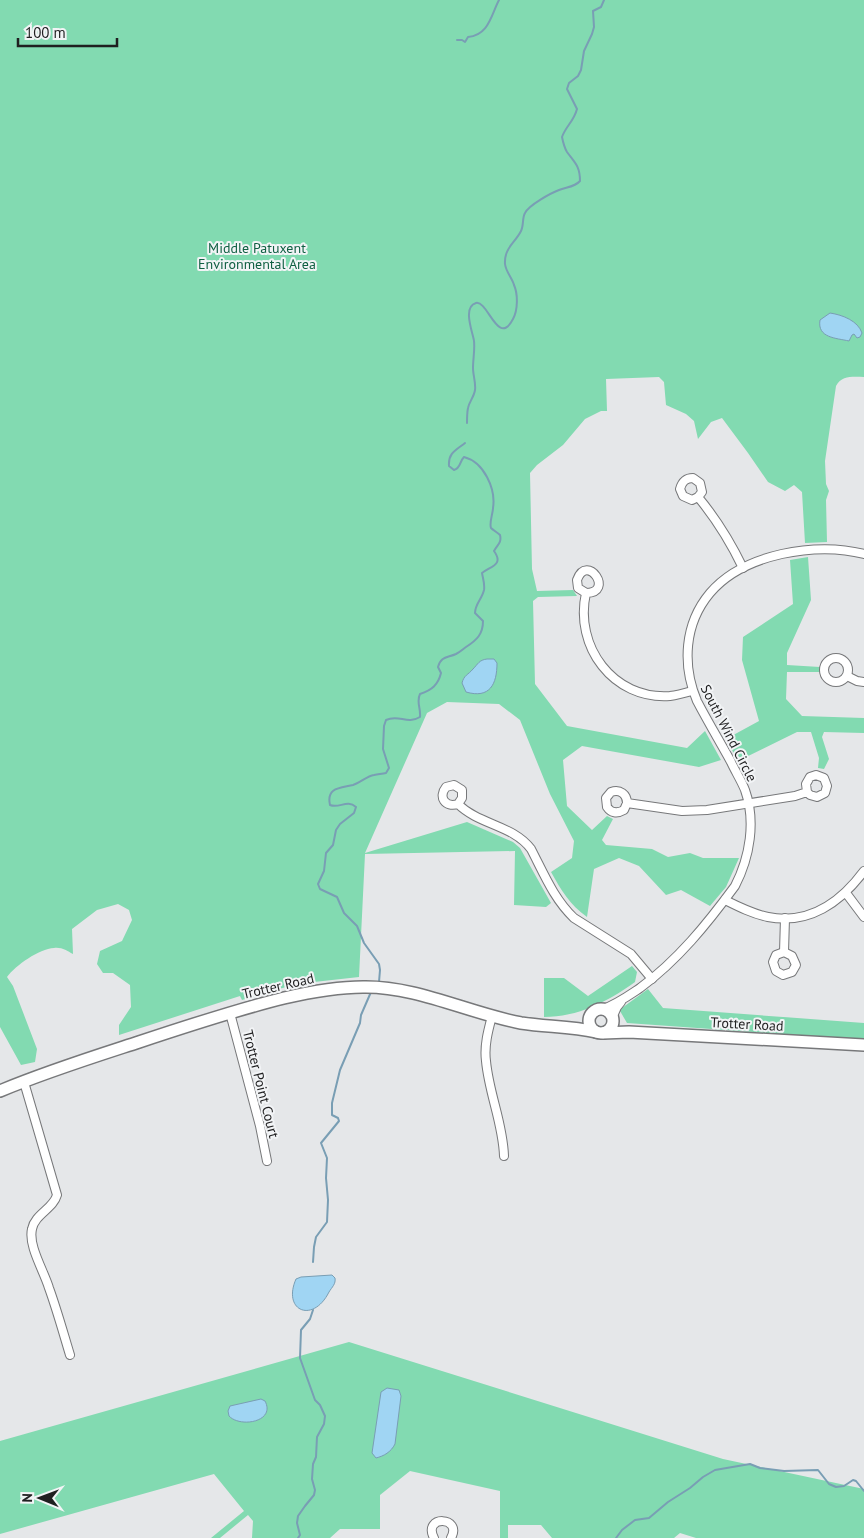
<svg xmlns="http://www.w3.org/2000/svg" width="864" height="1538" font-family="'PT Sans',sans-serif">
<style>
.green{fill:#82dab1}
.water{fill:#a0d5f3;stroke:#799eb4}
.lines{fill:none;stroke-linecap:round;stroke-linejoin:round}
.stream{stroke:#799eb4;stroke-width:2}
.street-casing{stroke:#77787a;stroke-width:10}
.secondary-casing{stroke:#77787a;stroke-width:14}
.street{stroke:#fff;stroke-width:8}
.secondary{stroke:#fff;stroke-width:11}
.labels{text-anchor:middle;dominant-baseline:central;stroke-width:4;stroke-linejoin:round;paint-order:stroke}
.park-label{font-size:14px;fill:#0f5f42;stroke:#f2f4f6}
.street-label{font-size:14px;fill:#1f1f20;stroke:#f2f4f6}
</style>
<rect width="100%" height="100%" fill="#e5e7e9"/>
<g class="green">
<path d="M 0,0 L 864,0 L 864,377 C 853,377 842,375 836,386 L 825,461 L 826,484 L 829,491 L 826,500 L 827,542 L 805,543 L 802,492 L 794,485 L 785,491 L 768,482 L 748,453 L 722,418 L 711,422 L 698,439 L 694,421 L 686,414 L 666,405 L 664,382 L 659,377 L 606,379 L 607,411 L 601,411 L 585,419 L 563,445 L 537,465 L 530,473 L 532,569 L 537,591 L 573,590 L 577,596 L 538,597 L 533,601 L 535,684 L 567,726 L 687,748 L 705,731 L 721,760 L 699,767 L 582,746 L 563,760 L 567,806 L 592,830 L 607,816 L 613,819 L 602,840 L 606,845 L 652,849 L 668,857 L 690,853 L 703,858 L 739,858 L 726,887 L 710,906 L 681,890 L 666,895 L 639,866 L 619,858 L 594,869 L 587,917 C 570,905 561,890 551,872 L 572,858 L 574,841 L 550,794 L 520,720 L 499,704 L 447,702 L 427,713 L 365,853 L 467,822 L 513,842 L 520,848 L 551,903 L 546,907 L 514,905 L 515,851 L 365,854 L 359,977 L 296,984 L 242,1000 L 240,996 L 119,1035 L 119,1025 L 131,1007 L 130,985 L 113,973 L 103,973 L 97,964 L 100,951 L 122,941 L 132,920 L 129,910 L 118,904 L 97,910 L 72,929 L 73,954 C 67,951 62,947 54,948 C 39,949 16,965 7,977 L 13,986 L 37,1049 L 35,1062 L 21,1065 L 0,1027 Z"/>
<path d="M 808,557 L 811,600 L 787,653 L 787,665 L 820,667 L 820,672 L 787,672 L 786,699 L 802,716 L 864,718 L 864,733 L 824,732 L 822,737 L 829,759 L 824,769 L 818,768 L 819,758 L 811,732 L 797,732 L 738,761 L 726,739 L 759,721 L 742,660 L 743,637 L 793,604 L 790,560 Z"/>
<path d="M 632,966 L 637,972 L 635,982 C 607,1002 578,1017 544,1017 L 544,978 L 564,978 L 588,996 Z"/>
<path d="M 648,989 L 663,1008 L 864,1023 L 864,1040 L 627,1023 L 620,1011 L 622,1008 Z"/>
<path d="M 349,1342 L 723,1459 L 864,1489 L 864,1538 L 696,1538 L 680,1533 L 674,1538 L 552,1538 L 541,1525 L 508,1525 L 508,1538 L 500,1538 L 500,1491 L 410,1471 L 380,1495 L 380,1529 L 340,1529 L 330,1538 L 252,1538 L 253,1521 L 248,1515 L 220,1538 L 211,1538 L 244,1511 L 214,1474 L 0,1534 L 0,1441 Z"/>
</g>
<g class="water">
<path d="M 830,313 C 843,315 858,321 862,333 L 860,337 L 857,338 L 854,334 L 852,335 L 849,341 C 836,338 817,338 820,320 Z"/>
<path d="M 487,659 L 494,659 L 497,663 C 497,684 490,699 466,692 L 462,683 C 464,675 468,675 473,669 C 478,664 479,660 487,659 Z"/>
<path d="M 332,1275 L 335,1278 C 336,1284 332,1287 329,1292 C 313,1324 282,1311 296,1279 L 301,1277 Z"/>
<path d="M 387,1388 L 399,1390 L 401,1396 L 395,1444 C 391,1452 384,1456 376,1458 L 372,1453 L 381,1392 Z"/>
<path d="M 261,1399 L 265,1401 C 276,1422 240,1428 229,1416 L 228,1411 L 230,1406 Z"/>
</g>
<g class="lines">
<g class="stream">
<path d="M 457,40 L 462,40 L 465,42 L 468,37 C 489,35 491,15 499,0"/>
<path d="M 467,423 C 467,419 467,413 468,408 C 469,402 474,397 475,390 C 476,383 473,375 473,368 C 473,359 475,350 474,341 C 473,333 462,307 476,303 C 488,300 498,348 513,319 C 518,310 518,294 514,285 C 512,278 506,272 505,264 C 504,248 515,243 521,231 C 524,225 522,218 525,213 C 529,205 551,193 559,190 C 567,187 575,187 580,181 C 580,166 575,163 567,152 C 564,147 563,142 562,137 C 566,126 574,121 577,109 L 567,89 L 569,83 L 578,76 L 581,70 L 584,51 L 592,34 L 594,27 L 593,11 L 601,7 L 604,0"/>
<path d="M 379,982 L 380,970 L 379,964 L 364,943 L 357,926 L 344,913 L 337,897 L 320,889 L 318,884 L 324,871 L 326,853 L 333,845 L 336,830 L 340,824 L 354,813 L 356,807 C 347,799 339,809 330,805 C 326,787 341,788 353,785 C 360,783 367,776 374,775 C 379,774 382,774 386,773 L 389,768 L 383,749 L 384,726 L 386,720 C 399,714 407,725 420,717 C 421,708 416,702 420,694 C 432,690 438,685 441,673 L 438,667 C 441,656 447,658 456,654 C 460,652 463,649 466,647 C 477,640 483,634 483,621 L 475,613 C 475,604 482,599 484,590 C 485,584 483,579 482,573 C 491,566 504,565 494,551 C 497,545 502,543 500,535 C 498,533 493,530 491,528 C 489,523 493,513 493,508 C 496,489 484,462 464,457 C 459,462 461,468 454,470 L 449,466 C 448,453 456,450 465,443"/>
<path d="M 313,1262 L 314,1247 L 316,1237 L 327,1222 L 328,1200 L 326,1178 L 327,1158 L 321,1143 L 339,1121 L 338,1118 L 332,1115 L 332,1103 L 340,1070 L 360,1023 L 361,1015 L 371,992"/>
<path d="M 298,1538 L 300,1535 L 297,1523 L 298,1516 L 305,1506 L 314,1495 L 315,1490 L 312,1479 L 313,1464 L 316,1457 L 317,1437 L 324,1424 L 325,1416 L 320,1405 L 315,1400 L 300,1358 L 301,1330 L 310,1319 L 313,1310"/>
<path d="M 616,1538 L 622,1530 L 635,1520 L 649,1518 L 668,1502 L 690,1488 L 703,1477 L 715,1470 L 750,1464 L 760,1468 L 784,1471 L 818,1470 L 829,1484 L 836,1487 L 844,1486 L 853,1480 L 856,1481 L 864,1491"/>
</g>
<defs>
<g id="street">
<path d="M 698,497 L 692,500 L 683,496 L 680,489 C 682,482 685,478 693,478 L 700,483 L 702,492 L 698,497 C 718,521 730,541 743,568"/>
<path d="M 586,593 C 615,593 587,552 577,580 L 578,588 L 586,593 C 574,646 613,700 670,696 C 678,695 685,693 692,691"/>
<circle cx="836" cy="670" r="12"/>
<path d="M 847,676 L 857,681 L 864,682"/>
<path d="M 627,803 C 627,794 620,789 611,792 L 606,798 L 607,807 C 611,813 617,814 624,810 L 627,803 L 682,811 L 707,810 L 795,796 L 807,792 L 806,784 L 810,777 L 816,775 L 824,778 L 827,786 L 825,793 L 817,797 L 810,795 L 807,792"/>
<path d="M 458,804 L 462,798 L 462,790 L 454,785 L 446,787 C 438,797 445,808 458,804 C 479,825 513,825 531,849 C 544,874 554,899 574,918 L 631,954 L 652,979"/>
<path d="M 846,893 L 864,917"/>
<path d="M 725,900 C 739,907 753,914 768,917 C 809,925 841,902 864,871"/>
<path d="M 784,952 L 776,955 L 773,962 L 776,971 L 783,975 L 792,972 L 796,965 L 792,956 L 784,952 L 785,918"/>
<path d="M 603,1009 C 617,1004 628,996 640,988 C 678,960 707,924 735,886 C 750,857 756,821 745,790 C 741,780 735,771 731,762 C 720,742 708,722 697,701 C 682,665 684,624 710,593 C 743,554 817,541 864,554"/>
<path d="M 230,1013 L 260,1126 L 267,1161"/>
<path d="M 492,1016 C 488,1031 484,1046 486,1061 C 489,1094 503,1123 504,1156"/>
<path d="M 613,1016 L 617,1007 L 621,1002"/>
<path d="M 24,1082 L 57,1195 C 53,1209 35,1214 32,1229 C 28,1246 44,1271 49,1288 C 57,1310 63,1332 70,1355"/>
<path d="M 434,1538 C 422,1515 463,1516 451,1538"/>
</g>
<g id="secondary">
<circle cx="601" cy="1021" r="12"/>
<path d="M 603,1033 L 629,1032 L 864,1045"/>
<path d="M 0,1091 C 45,1072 93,1057 139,1042 C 187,1026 235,1010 284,998 C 310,992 336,987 363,987 C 417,986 468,1013 521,1023 C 546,1027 571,1026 596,1032"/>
</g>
</defs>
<use href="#street" class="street-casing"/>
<use href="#secondary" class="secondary-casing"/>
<use href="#street" class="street"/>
<use href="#secondary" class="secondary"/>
</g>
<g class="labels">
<g class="park-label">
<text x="257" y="248">Middle Patuxent<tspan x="257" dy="16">Environmental Area</tspan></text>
</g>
<g class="street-label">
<text transform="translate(729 733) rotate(63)">South Wind Circle</text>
<text transform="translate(278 986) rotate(-13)">Trotter Road</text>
<text transform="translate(747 1024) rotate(3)">Trotter Road</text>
<text transform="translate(261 1084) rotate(76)">Trotter Point Court</text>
</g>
</g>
<g transform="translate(40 1498) rotate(271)" stroke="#f2f4f6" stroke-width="4" paint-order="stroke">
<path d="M0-4L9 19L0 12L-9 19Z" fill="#1f1f20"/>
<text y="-8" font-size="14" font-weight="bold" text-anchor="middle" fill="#1f1f20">N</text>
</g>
<path d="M18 38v8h99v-8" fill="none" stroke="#1f1f20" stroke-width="2.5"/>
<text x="25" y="38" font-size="15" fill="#1f1f20" stroke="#f2f4f6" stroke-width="4" paint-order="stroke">100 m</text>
</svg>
